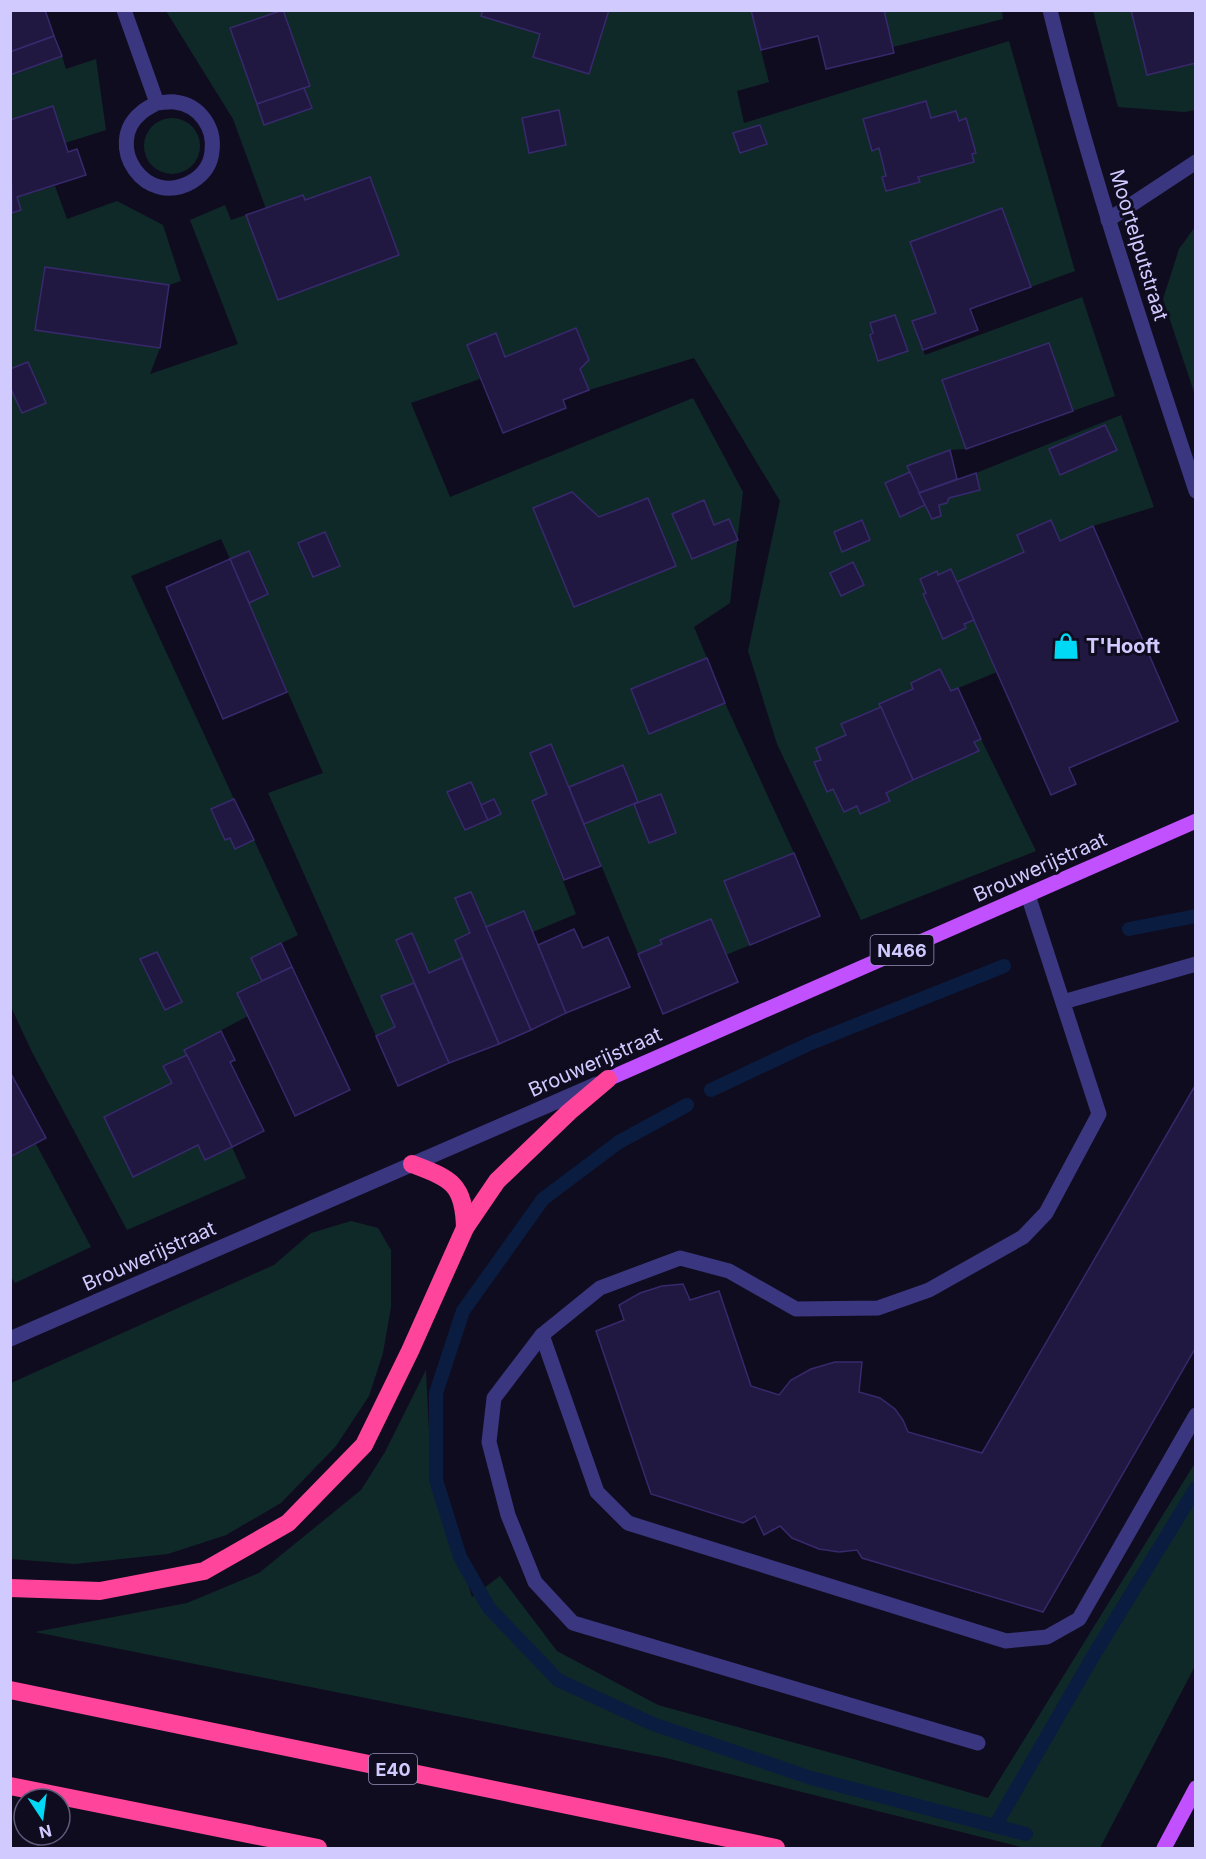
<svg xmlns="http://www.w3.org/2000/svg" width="1206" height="1859" font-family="Inter,sans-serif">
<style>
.green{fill:#0f2929;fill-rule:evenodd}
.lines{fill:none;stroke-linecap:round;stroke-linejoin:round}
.stream{stroke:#0a1d40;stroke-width:14}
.building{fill:#211841;stroke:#38296d;stroke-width:1.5}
.service{stroke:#3a367f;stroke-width:15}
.minor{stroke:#3a367f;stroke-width:15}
.primary{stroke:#c151ff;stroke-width:15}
.motorway{stroke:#ff459b;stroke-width:18}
.labels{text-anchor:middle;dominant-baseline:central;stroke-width:6;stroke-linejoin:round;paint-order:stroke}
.shield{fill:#100c1f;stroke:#9791bc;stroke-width:1.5}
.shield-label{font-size:18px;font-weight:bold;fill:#d1caff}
.street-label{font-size:20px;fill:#d1caff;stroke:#100c1f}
.poi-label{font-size:20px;font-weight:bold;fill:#d1caff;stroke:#100c1f;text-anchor:start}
</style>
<rect width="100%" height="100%" fill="#100c1f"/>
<g class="green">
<path d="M 166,11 L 281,11 L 230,28 L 311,107 L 304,88 L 310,85 L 283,11 L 483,11 L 481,16 L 540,34 L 533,57 L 589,74 L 609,11 L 751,11 L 769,82 L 737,91 L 744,123 L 1009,41 L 1075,271 L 1031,287 L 1002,208 L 910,242 L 936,313 L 912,321 L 925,355 L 1082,297 L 1115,396 L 966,449 L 950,450 L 907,466 L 932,519 L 941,516 L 939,505 L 947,503 L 949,498 L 980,490 L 976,473 L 1121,415 L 1154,507 L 1093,526 L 1060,541 L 1050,520 L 1017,534 L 1024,552 L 957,582 L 951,569 L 938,575 L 937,572 L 920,579 L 926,593 L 923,595 L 943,639 L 965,628 L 964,624 L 974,620 L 997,672 L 951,691 L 940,669 L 911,682 L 913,689 L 880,704 L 881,707 L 841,725 L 846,735 L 816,748 L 821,760 L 814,762 L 826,791 L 833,789 L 843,812 L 857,806 L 860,814 L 889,801 L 886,793 L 978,751 L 974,742 L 981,739 L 1036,851 L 861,920 L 777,744 L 748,651 L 780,501 L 694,358 L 589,390 L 580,369 L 589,360 L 576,328 L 505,357 L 495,333 L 467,346 L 480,379 L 411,403 L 450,497 L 693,398 L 743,492 L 730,603 L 694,627 L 707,658 L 631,689 L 649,734 L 725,703 L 794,853 L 724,881 L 750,945 L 726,955 L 711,919 L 660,940 L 662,944 L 638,954 L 584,824 L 634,804 L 649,843 L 676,834 L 661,794 L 638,802 L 622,765 L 569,787 L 551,744 L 530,753 L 547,794 L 532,801 L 576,914 L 533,932 L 524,911 L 486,927 L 471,892 L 455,898 L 470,933 L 455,940 L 462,958 L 429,973 L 412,933 L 396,940 L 414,983 L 382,996 L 395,1027 L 376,1036 L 268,793 L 323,773 L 249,603 L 268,593 L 249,551 L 230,559 L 221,539 L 131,576 L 234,799 L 211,810 L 225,840 L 230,838 L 235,848 L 254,840 L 298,935 L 251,958 L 262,981 L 237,993 L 248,1016 L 184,1050 L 187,1055 L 163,1066 L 172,1083 L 104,1117 L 133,1177 L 198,1145 L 205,1160 L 232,1147 L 246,1178 L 127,1230 L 32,1052 L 11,1007 L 10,209 L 12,213 L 21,210 L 17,197 L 55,186 L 67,219 L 117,201 L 163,225 L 181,281 L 169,285 L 45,267 L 35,329 L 160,348 L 150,374 L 238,344 L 190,220 L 225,205 L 231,220 L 246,215 L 278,300 L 399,255 L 370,177 L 305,200 L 303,195 L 266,209 L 233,119 ZM 926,101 L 931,118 L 956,111 L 959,121 L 966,118 L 974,161 L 918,177 L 919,182 L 887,191 L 883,177 L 886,176 L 879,148 L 872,150 L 863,119 ZM 559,110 L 566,145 L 529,153 L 522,118 ZM 760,125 L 766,144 L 740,153 L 733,133 ZM 895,315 L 907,351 L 878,361 L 870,335 L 873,333 L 870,323 ZM 325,532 L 339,566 L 313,577 L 299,543 ZM 471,782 L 481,805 L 501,814 L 465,830 L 447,792 ZM 157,952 L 182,1001 L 166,1010 L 140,960 Z"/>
<path d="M 884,11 L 1002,11 L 1003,19 L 893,47 Z"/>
<path d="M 1093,11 L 1131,11 L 1195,63 L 1195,110 L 1185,112 L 1118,107 Z"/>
<path d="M 62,56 L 66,69 L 96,59 L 106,130 L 65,143 L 11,120 L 11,75 Z"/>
<circle cx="172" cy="146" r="28"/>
<path d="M 1195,227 L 1195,395 L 1163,299 L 1179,249 Z"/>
<path d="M 36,1144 L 91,1247 L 15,1283 L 10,1275 L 11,1157 Z"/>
<path d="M 351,1221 L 378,1228 L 391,1250 L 391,1307 L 383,1353 L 369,1396 L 336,1446 L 281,1503 L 226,1535 L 168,1554 L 75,1564 L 11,1559 L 11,1383 L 274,1265 L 311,1233 Z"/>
<path d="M 426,1370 L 430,1453 L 472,1597 L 500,1576 L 557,1651 L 658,1705 L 857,1760 L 988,1798 L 1195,1463 L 1195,1666 L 1100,1848 L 1025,1848 L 666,1758 L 35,1632 L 187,1603 L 259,1573 L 361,1490 L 385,1452 Z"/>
</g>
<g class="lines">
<g class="stream">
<path d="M 1129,929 L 1196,916"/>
<path d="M 711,1090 L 811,1043 L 1004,966"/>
<path d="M 687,1105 L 619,1142 L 543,1199 L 463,1311 L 436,1393 L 436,1480 L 460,1557 L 489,1608 L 558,1680 L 653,1724 L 811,1778 L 1026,1834"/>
<path d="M 995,1826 L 1092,1658 L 1196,1488"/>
</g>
</g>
<g class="building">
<path d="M 10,10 L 45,10 L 54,36 L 10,52 Z"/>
<path d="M 283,10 L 310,86 L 257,104 L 230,28 Z"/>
<path d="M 483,10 L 609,10 L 589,74 L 533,57 L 540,34 L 481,16 Z"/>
<path d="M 751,10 L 884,10 L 894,53 L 826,69 L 818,36 L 761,50 Z"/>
<path d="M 1131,10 L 1196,10 L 1196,63 L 1147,75 Z"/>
<path d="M 54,36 L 62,56 L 10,75 L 10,52 Z"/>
<path d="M 304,88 L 312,108 L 264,125 L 257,104 Z"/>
<path d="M 926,101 L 931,118 L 956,111 L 959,121 L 966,118 L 976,153 L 972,154 L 974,162 L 918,177 L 920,182 L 886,191 L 882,177 L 886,176 L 879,148 L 872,151 L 863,119 Z"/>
<path d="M 53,106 L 68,152 L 77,149 L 86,175 L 17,197 L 21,210 L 12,213 L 10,120 Z"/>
<path d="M 559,110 L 566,145 L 529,153 L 522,118 Z"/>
<path d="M 760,125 L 767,144 L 740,153 L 733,133 Z"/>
<path d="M 370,177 L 399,255 L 278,300 L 246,215 L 303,195 L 305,200 Z"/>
<path d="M 1002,208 L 1031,287 L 970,309 L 978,330 L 923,350 L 912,321 L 936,313 L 910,242 Z"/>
<path d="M 45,267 L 169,285 L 160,348 L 35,330 Z"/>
<path d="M 895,315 L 908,351 L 878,361 L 870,335 L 873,333 L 870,323 Z"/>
<path d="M 576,328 L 589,360 L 580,369 L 589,390 L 563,400 L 566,408 L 503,433 L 467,345 L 496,333 L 505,357 Z"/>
<path d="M 1049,343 L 1073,411 L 966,449 L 942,380 Z"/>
<path d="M 28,362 L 46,403 L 22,413 L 10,387 L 10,369 Z"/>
<path d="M 1105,425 L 1117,450 L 1060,475 L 1049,449 Z"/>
<path d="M 950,450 L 957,479 L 919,493 L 907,466 Z"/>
<path d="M 910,472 L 925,505 L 900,517 L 885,483 Z"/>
<path d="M 976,473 L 980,490 L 949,498 L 947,503 L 939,505 L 941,516 L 932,519 L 919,493 Z"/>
<path d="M 572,492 L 599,517 L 648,498 L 676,566 L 574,607 L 533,508 Z"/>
<path d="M 704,500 L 714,525 L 729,519 L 738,540 L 692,559 L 672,514 Z"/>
<path d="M 862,520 L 870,540 L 842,552 L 834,532 Z"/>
<path d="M 1051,520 L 1060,541 L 1093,526 L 1178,721 L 1069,768 L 1076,784 L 1051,795 L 957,582 L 1024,552 L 1017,535 Z"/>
<path d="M 325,532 L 340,566 L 313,577 L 298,543 Z"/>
<path d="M 249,551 L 268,594 L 249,603 L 230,559 Z"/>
<path d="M 230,559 L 287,692 L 223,719 L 166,587 Z"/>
<path d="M 853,562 L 864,585 L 841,596 L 830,573 Z"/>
<path d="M 951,569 L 974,620 L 964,624 L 966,628 L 943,639 L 923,594 L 926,593 L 920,579 L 937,571 L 938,575 Z"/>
<path d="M 707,658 L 725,703 L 649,734 L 631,689 Z"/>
<path d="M 940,669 L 951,691 L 958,688 L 981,739 L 974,742 L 979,751 L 913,780 L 879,704 L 913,689 L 911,683 Z"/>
<path d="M 881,707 L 913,780 L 886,793 L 890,801 L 860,814 L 857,806 L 844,812 L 833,789 L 827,792 L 814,762 L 821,760 L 816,748 L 846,735 L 841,724 Z"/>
<path d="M 551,744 L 601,866 L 564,880 L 532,801 L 547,794 L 530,753 Z"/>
<path d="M 623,765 L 638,802 L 584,824 L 569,787 Z"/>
<path d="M 471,782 L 488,820 L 465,830 L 447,792 Z"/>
<path d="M 661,794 L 676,833 L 649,843 L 634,804 Z"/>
<path d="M 234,799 L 254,840 L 235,849 L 230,838 L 225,840 L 211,809 Z"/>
<path d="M 494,799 L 501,814 L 488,820 L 481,805 Z"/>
<path d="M 794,853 L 820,916 L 750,945 L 724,881 Z"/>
<path d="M 471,892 L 531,1030 L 499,1044 L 455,940 L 470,933 L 455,898 Z"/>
<path d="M 524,911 L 566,1013 L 531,1030 L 486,927 Z"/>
<path d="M 711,919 L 738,982 L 663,1014 L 638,954 L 662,944 L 660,940 Z"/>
<path d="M 574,929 L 583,948 L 608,937 L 630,987 L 566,1013 L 538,945 Z"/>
<path d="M 412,933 L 429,973 L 462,958 L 499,1044 L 449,1063 L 396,940 Z"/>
<path d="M 281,943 L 292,967 L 262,981 L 251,958 Z"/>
<path d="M 157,952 L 182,1002 L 165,1010 L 140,959 Z"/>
<path d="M 292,967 L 350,1090 L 295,1116 L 237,993 Z"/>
<path d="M 414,983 L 449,1063 L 398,1086 L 376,1036 L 395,1027 L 381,996 Z"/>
<path d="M 221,1031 L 235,1060 L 230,1062 L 264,1131 L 232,1147 L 184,1050 Z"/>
<path d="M 187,1055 L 232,1147 L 205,1160 L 198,1145 L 133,1177 L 104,1117 L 172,1083 L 163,1066 Z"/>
<path d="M 10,1072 L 46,1138 L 10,1157 Z"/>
<path d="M 1196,1084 L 1196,1347 L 1043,1612 L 862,1558 L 857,1550 L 839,1552 L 819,1549 L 792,1538 L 780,1526 L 764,1535 L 755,1516 L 743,1523 L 651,1494 L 596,1331 L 624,1320 L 619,1305 L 640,1293 L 662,1286 L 683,1284 L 690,1300 L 719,1291 L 751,1386 L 779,1395 L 791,1380 L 811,1369 L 835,1362 L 862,1362 L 859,1392 L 880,1398 L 895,1409 L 903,1420 L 908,1432 L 982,1453 Z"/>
</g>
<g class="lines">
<g class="service">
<path d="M 1063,1002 L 1196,964"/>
<path d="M 542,1335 L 597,1492 L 628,1523 L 1006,1641 L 1047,1637 L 1079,1619 L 1196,1415"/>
<path d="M 978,1743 L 573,1623 L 535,1582 L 508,1515 L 489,1442 L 494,1398 L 542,1335 L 600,1288 L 680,1258 L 729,1271 L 796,1309 L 878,1308 L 929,1290 L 1023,1237 L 1046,1213 L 1099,1114 L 1028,895"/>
</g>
<g class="minor">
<path d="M 124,10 L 157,103 C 151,106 145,109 141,113 C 103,144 145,210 193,181 C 204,174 211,164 212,151 C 215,128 200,105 175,102 C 169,101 162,103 157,103"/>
<path d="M 1050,10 C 1090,173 1144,332 1196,491"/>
<path d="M 1108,220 L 1196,162"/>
<path d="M 10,1339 L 597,1084"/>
</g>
<g class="primary">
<path d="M 608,1079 L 1196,821"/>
<path d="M 1164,1848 L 1196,1788"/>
</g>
<g class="motorway">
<path d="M 412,1164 C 451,1179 464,1183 465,1228"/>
<path d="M 10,1588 L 100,1591 L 204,1571 L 288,1523 L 364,1445 L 410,1351 L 465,1228 L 497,1181 L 569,1112 L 608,1079"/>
<path d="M 10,1690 L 776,1848"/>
<path d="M 10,1786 L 318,1848"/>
</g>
</g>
<defs>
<symbol id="shop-bare" viewBox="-9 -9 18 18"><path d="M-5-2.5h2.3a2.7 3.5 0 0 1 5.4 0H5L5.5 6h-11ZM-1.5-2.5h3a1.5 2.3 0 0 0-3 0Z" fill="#00d9f5" stroke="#100c1f" stroke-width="2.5" paint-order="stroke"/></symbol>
</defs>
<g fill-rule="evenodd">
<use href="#shop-bare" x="1047" y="627" width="38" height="38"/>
</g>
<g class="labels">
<g class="shield">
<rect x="870.5" y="935" width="63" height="30" rx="4.5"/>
<rect x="369" y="1754" width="48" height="30" rx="4.5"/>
</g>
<g class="shield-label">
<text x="902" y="950">N466</text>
<text x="393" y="1769">E40</text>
</g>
<g class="street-label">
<text transform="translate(1139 245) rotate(73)">Moortelputstraat</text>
<text transform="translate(1040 867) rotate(-24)">Brouwerijstraat</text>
<text transform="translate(595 1062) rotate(-24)">Brouwerijstraat</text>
<text transform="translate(149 1256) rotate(-24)">Brouwerijstraat</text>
</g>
<g class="poi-label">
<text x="1086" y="646">T'Hooft</text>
</g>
</g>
<rect width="1206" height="1859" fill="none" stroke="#d1caff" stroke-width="24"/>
<g transform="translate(42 1817) rotate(167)"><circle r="28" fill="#100c1f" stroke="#5d5879" stroke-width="1.5"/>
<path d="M0-4.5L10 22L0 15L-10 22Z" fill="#00d9f5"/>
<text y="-9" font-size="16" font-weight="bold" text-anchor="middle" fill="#d1caff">N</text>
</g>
</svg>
